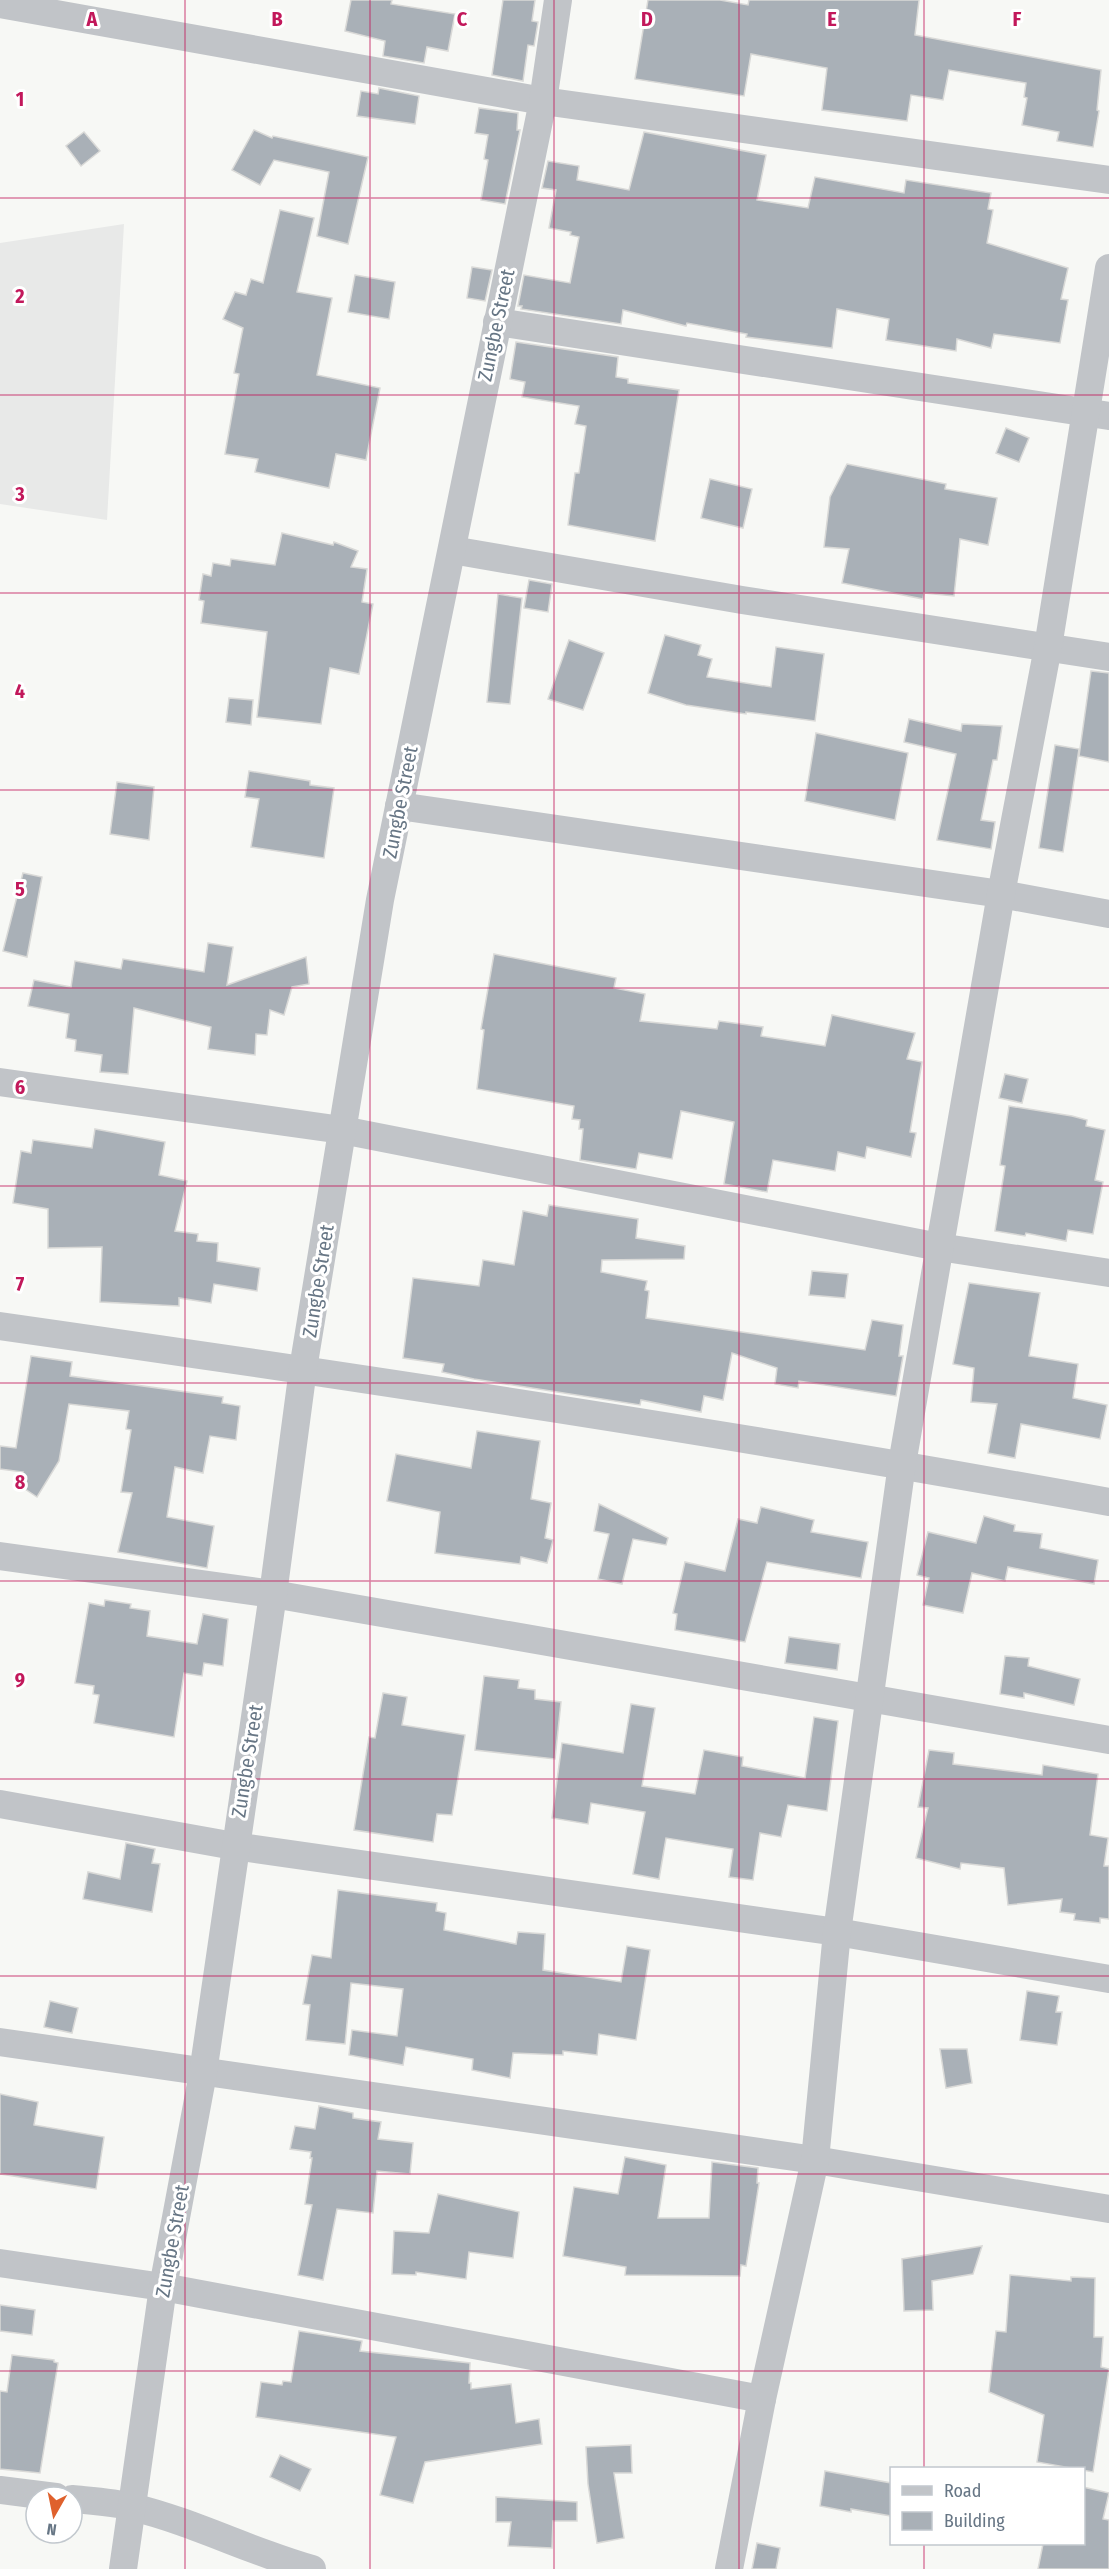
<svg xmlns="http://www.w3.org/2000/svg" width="1109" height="2569" font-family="'Fira Sans Condensed',sans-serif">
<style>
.built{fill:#e8e9e8}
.building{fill:#a9b0b7;stroke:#d9d9d7;stroke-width:1.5}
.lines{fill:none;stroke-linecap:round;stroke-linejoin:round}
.minor{stroke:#c1c4c8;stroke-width:28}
.grid{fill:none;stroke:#c2185b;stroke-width:1.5;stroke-opacity:0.55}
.labels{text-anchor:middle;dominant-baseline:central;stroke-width:6;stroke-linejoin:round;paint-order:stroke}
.street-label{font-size:20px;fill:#677685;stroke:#fff}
.grid-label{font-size:20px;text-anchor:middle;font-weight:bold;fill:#c2185b;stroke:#fff;stroke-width:6;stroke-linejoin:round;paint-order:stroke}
</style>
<rect width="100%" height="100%" fill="#f7f8f5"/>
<path class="built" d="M 124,224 L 107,520 L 0,504 L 0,243 Z"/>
<g class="building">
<path d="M 351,0 L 392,0 L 391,4 L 455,14 L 448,51 L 427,47 L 424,63 L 383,56 L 385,41 L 345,31 Z"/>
<path d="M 503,0 L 535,0 L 532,21 L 538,22 L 534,46 L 528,45 L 523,81 L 492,75 Z"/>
<path d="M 648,0 L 720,0 L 748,5 L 749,0 L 919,0 L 915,35 L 1101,70 L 1097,110 L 1099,111 L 1093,147 L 1057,141 L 1059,132 L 1022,125 L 1027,98 L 1024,97 L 1026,83 L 949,70 L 943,100 L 911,95 L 907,121 L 822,110 L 827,68 L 751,54 L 744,96 L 635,79 Z"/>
<path d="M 379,88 L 419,96 L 415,124 L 357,116 L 361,91 L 378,94 Z"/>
<path d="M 479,108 L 518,113 L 517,130 L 520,130 L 505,204 L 481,200 L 488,160 L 484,159 L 488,135 L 475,133 Z"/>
<path d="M 254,130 L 272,138 L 273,136 L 368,157 L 348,244 L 317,236 L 329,172 L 274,160 L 260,185 L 232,170 Z"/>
<path d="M 84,132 L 100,151 L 81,166 L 66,146 Z"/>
<path d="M 644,132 L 766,155 L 757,200 L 808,208 L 815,177 L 904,193 L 906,180 L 991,193 L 988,209 L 993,210 L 987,243 L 1068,268 L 1061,299 L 1068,300 L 1060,343 L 994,334 L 991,348 L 957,339 L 956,351 L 886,340 L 889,319 L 837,309 L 832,348 L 746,337 L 747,334 L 687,323 L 686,326 L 623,310 L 621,324 L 521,309 L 522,306 L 518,306 L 524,275 L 570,283 L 579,237 L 570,235 L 571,232 L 549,228 L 556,190 L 542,188 L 548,161 L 579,166 L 577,180 L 629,190 Z"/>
<path d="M 280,210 L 314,218 L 297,292 L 332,298 L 317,375 L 380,388 L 366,460 L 336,454 L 329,488 L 255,472 L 258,459 L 225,454 L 239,374 L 234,373 L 243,328 L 223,319 L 235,292 L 246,295 L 251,279 L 263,283 Z"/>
<path d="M 472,267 L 492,270 L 485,301 L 467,298 Z"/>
<path d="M 355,275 L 395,282 L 389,319 L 348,312 Z"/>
<path d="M 516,342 L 618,357 L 616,377 L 628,379 L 628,383 L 679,390 L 655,541 L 568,525 L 575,473 L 579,473 L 586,426 L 575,424 L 579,406 L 522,397 L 525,382 L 510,379 Z"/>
<path d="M 1006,428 L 1029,438 L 1019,462 L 996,453 Z"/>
<path d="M 847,464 L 946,484 L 945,489 L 997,498 L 988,545 L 960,539 L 954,596 L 924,593 L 923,599 L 842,583 L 849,549 L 824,547 L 830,497 Z"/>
<path d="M 710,479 L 752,489 L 743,528 L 701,518 Z"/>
<path d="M 282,533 L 333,545 L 334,542 L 358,551 L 351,567 L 367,569 L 362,602 L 373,604 L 359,674 L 330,668 L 321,724 L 257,717 L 267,632 L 201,623 L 204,601 L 199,600 L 203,574 L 211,576 L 213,563 L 230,566 L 231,559 L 275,565 Z"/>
<path d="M 529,580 L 552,584 L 548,612 L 524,608 Z"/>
<path d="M 498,594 L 522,598 L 510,704 L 487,702 Z"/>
<path d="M 665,635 L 701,645 L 698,655 L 712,659 L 707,677 L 771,687 L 776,647 L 824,654 L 815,721 L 746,712 L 746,714 L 686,705 L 648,693 Z"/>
<path d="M 569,640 L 604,653 L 583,710 L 548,699 Z"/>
<path d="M 1091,671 L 1109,673 L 1109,762 L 1079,756 Z"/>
<path d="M 229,698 L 253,700 L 251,725 L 226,722 Z"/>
<path d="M 909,719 L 961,731 L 962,724 L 1002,726 L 997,760 L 993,760 L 981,820 L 995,822 L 991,849 L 937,840 L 956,754 L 904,742 Z"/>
<path d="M 816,733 L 908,753 L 895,820 L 805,801 Z"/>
<path d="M 1055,745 L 1079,749 L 1063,852 L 1039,848 Z"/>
<path d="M 249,771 L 310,781 L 310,785 L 334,788 L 324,858 L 251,847 L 259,799 L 245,797 Z"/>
<path d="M 117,782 L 154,787 L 149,840 L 110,834 Z"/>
<path d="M 23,873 L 42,877 L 27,957 L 3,951 Z"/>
<path d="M 208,943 L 233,947 L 227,985 L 306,957 L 309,984 L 292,987 L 284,1015 L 270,1010 L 267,1035 L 256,1034 L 255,1055 L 208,1049 L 211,1027 L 134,1008 L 128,1074 L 100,1072 L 102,1055 L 75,1051 L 76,1040 L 66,1038 L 69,1014 L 28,1006 L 34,980 L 71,987 L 75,961 L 121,969 L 123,959 L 204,972 Z"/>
<path d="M 494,954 L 616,978 L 614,988 L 645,994 L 640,1021 L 717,1029 L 719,1021 L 763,1027 L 761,1036 L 825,1046 L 832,1015 L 915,1033 L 907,1059 L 922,1062 L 910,1132 L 916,1133 L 911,1157 L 867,1147 L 865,1158 L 838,1152 L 835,1171 L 773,1160 L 767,1192 L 724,1184 L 734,1122 L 681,1111 L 672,1159 L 639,1153 L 636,1169 L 580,1160 L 583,1129 L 579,1129 L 580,1120 L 572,1119 L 574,1106 L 477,1089 L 484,1030 L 481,1029 Z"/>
<path d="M 1005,1074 L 1028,1079 L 1022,1103 L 999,1098 Z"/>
<path d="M 1009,1106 L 1072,1116 L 1087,1120 L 1086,1126 L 1105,1130 L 1095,1180 L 1103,1182 L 1093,1234 L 1068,1230 L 1066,1241 L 1026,1233 L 1025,1236 L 995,1231 L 1005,1166 L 1000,1165 Z"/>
<path d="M 95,1129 L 165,1142 L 159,1175 L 187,1181 L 175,1231 L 198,1234 L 197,1241 L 218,1243 L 217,1261 L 260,1268 L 257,1291 L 214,1284 L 211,1303 L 179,1298 L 179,1306 L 100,1302 L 102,1247 L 48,1248 L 48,1209 L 13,1203 L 21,1151 L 31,1153 L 33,1140 L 92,1148 Z"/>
<path d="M 549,1205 L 638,1219 L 636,1238 L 685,1246 L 684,1259 L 602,1260 L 601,1272 L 647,1281 L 645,1290 L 649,1291 L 646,1318 L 865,1350 L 872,1320 L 903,1325 L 899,1356 L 903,1356 L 896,1396 L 799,1381 L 798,1388 L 775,1384 L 777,1368 L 732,1353 L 723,1400 L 704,1396 L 701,1412 L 641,1400 L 640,1405 L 474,1379 L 442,1372 L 444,1364 L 403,1358 L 413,1278 L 479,1286 L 483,1260 L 514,1265 L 523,1211 L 547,1216 Z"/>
<path d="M 812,1271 L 848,1274 L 845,1298 L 809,1295 Z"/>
<path d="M 969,1283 L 1040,1293 L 1029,1356 L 1078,1364 L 1073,1398 L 1107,1405 L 1100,1439 L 1021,1424 L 1015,1458 L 988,1453 L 997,1404 L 971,1402 L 974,1368 L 953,1364 Z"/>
<path d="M 31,1356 L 72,1362 L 70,1376 L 223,1397 L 222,1403 L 240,1406 L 236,1440 L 210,1436 L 203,1473 L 175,1467 L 167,1517 L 214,1526 L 207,1568 L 118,1552 L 132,1493 L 121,1492 L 131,1430 L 126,1429 L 129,1411 L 69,1404 L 59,1461 L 37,1497 L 16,1483 L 23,1472 L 0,1469 L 0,1446 L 16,1448 Z"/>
<path d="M 477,1431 L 540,1441 L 531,1499 L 551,1503 L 545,1538 L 553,1540 L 547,1563 L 521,1557 L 520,1564 L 435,1553 L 440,1512 L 387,1501 L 396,1454 L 471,1468 Z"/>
<path d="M 599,1504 L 668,1538 L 666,1545 L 633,1539 L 622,1584 L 598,1579 L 609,1534 L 594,1531 Z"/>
<path d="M 761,1507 L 814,1520 L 811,1532 L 868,1542 L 861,1578 L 767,1562 L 745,1642 L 675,1630 L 677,1614 L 673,1613 L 685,1562 L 725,1571 L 738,1519 L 757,1523 Z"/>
<path d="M 984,1516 L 1015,1525 L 1014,1531 L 1042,1534 L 1040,1548 L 1098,1560 L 1094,1584 L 1008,1567 L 1005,1581 L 972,1573 L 963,1613 L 923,1605 L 929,1578 L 917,1575 L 928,1532 L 976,1543 Z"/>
<path d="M 105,1600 L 131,1604 L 130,1608 L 150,1611 L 147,1636 L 197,1644 L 203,1614 L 228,1619 L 223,1666 L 204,1663 L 202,1676 L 184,1673 L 174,1737 L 94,1723 L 99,1695 L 93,1694 L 94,1686 L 75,1683 L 89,1603 L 104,1606 Z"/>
<path d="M 789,1637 L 840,1644 L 837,1670 L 785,1663 Z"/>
<path d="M 1005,1656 L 1029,1658 L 1028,1666 L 1080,1679 L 1074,1705 L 1024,1693 L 1024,1698 L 1000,1694 Z"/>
<path d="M 484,1676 L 519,1680 L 518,1688 L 535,1690 L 535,1699 L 561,1702 L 555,1759 L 475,1750 Z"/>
<path d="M 383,1693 L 407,1697 L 402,1725 L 465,1735 L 452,1815 L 437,1814 L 433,1842 L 354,1830 L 369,1737 L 375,1738 Z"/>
<path d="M 631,1704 L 655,1708 L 642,1786 L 695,1794 L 704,1750 L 743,1757 L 742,1766 L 805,1778 L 814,1717 L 838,1721 L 827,1811 L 788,1805 L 781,1837 L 760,1833 L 753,1880 L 729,1877 L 733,1849 L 666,1838 L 659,1879 L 633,1874 L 645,1812 L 591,1803 L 588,1824 L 552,1818 L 562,1743 L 623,1753 Z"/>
<path d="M 929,1750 L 954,1753 L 953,1764 L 1042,1775 L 1043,1765 L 1098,1774 L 1090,1835 L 1108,1838 L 1104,1866 L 1109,1866 L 1109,1919 L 1100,1918 L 1100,1923 L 1074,1920 L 1075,1914 L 1060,1912 L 1062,1899 L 1008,1905 L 1004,1868 L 961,1863 L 960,1869 L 916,1858 L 928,1808 L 918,1807 Z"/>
<path d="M 126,1843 L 155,1849 L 152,1863 L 160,1864 L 152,1912 L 83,1899 L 88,1872 L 120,1879 Z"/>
<path d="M 338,1890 L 437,1903 L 436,1911 L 446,1913 L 444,1930 L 516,1944 L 518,1932 L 545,1934 L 543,1970 L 621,1982 L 627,1946 L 650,1950 L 636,2040 L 599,2034 L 597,2055 L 563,2051 L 563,2055 L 513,2053 L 510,2078 L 472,2070 L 473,2059 L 406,2047 L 403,2065 L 349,2055 L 352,2030 L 397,2036 L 403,1989 L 351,1983 L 345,2044 L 306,2040 L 310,2005 L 303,2004 L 312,1955 L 331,1958 Z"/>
<path d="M 1027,1991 L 1059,1996 L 1056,2012 L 1062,2012 L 1057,2045 L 1020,2040 Z"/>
<path d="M 50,2001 L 78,2008 L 72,2033 L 44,2027 Z"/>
<path d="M 940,2049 L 967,2049 L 972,2083 L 946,2088 Z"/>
<path d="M 0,2094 L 38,2102 L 34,2125 L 104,2137 L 96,2189 L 0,2174 Z"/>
<path d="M 319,2106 L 353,2113 L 353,2118 L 381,2122 L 378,2139 L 413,2143 L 410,2174 L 377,2171 L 373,2213 L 337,2209 L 323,2280 L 298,2275 L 312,2205 L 305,2204 L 312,2158 L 310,2158 L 311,2152 L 290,2149 L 295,2126 L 315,2129 Z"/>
<path d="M 625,2157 L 666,2165 L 658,2218 L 709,2218 L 712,2162 L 758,2168 L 757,2183 L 759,2183 L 746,2266 L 741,2265 L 740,2276 L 625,2275 L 626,2267 L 563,2256 L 574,2187 L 618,2194 Z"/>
<path d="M 438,2194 L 519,2212 L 513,2258 L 469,2252 L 466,2279 L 416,2272 L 416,2275 L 392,2274 L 394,2231 L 429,2233 Z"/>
<path d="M 982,2246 L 973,2274 L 932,2281 L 933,2310 L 904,2311 L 902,2259 Z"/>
<path d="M 1010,2275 L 1071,2281 L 1071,2277 L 1095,2278 L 1094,2337 L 1103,2337 L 1101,2367 L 1109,2369 L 1093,2472 L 1037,2462 L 1044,2415 L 989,2392 L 996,2331 L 1006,2332 Z"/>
<path d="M 0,2305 L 35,2310 L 32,2335 L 0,2331 Z"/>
<path d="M 299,2331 L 362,2341 L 360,2351 L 470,2363 L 469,2383 L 471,2383 L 471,2389 L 511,2384 L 516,2423 L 539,2419 L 542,2444 L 425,2462 L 413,2503 L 380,2495 L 396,2437 L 256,2417 L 261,2382 L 282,2385 L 283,2381 L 291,2382 Z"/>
<path d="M 12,2355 L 54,2360 L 54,2362 L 58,2363 L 40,2473 L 0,2469 L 0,2391 L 7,2392 Z"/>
<path d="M 631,2445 L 632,2473 L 614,2473 L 624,2538 L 597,2543 L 588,2484 L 586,2447 Z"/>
<path d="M 280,2455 L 311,2469 L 300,2491 L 270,2477 Z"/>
<path d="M 825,2471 L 891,2483 L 891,2516 L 851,2509 L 851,2512 L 820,2506 Z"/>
<path d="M 1083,2487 L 1109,2493 L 1103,2519 L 1109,2520 L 1109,2569 L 1038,2569 L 1043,2544 L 1083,2544 Z"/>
<path d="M 496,2497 L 577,2502 L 577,2521 L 553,2521 L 552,2548 L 508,2546 L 511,2522 L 496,2522 Z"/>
<path d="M 757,2543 L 780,2548 L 776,2569 L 752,2569 Z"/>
</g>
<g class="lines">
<g class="minor">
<path d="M 0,4 L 543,101 L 1109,180"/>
<path d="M 497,322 L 1109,416"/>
<path d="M 452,550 L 742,600 L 1109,657"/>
<path d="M 399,806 L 1001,894 L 1109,914"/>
<path d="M 0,1082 L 342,1130 L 939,1247 L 1109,1273"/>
<path d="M 0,1326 C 371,1379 741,1435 1109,1502"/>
<path d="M 0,1556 L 273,1594 L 1109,1740"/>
<path d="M 0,1804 L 234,1846 L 837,1932 L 1109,1979"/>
<path d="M 0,2042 L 815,2160 L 1109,2209"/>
<path d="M 0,2263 L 163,2287 L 762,2399"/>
<path d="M 0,2490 L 56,2497"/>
<path d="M 72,2499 C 92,2501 113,2502 132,2507 C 194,2522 251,2552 312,2569"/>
<path d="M 123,2569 L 163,2287 L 203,2073 L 273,1594 L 303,1369 L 380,900 L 543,101 L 558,0"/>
<path d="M 729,2569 L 762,2399 L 815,2160 L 837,1932 L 902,1464 L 1001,894 L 1048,647 L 1109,268"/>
</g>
</g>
<path class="grid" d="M 185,0 L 185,2569M 370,0 L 370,2569M 554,0 L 554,2569M 739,0 L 739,2569M 924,0 L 924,2468M 0,198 L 1109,198M 0,395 L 1109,395M 0,593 L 1109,593M 0,790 L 1109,790M 0,988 L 1109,988M 0,1186 L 1109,1186M 0,1383 L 1109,1383M 0,1581 L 1109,1581M 0,1779 L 1109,1779M 0,1976 L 1109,1976M 0,2174 L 1109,2174M 0,2371 L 1109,2371M 924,2544 L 924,2569"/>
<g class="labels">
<g class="street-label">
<text transform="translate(496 325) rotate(-78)">Zungbe Street</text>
<text transform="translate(400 802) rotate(-79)">Zungbe Street</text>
<text transform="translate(318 1281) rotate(-81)">Zungbe Street</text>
<text transform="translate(247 1761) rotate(-81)">Zungbe Street</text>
<text transform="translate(172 2241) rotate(-80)">Zungbe Street</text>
</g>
</g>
<g class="grid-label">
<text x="92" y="26">A</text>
<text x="277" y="26">B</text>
<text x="462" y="26">C</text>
<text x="647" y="26">D</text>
<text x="832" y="26">E</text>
<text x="1017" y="26">F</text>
<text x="20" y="106">1</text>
<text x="20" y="303">2</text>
<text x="20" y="501">3</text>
<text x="20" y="698">4</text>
<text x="20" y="896">5</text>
<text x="20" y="1094">6</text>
<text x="20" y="1291">7</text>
<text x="20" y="1489">8</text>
<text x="20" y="1687">9</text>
</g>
<rect x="890" y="2467" width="195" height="78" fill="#ffffff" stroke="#c2c8ce" stroke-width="1.5"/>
<rect x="902" y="2486" width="30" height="9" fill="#c1c4c8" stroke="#c2c8ce" stroke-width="1.5"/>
<text x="944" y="2497" font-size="18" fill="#677685">Road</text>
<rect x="902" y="2512" width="30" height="18" fill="#a9b0b7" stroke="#c2c8ce" stroke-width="1.5"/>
<text x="944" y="2527" font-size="18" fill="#677685">Building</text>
<g transform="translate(54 2515) rotate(189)"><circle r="28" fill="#ffffff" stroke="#c2c8ce" stroke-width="1.5"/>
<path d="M0-4.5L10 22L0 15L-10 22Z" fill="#df612d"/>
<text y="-9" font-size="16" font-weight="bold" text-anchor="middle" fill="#677685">N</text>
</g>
</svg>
